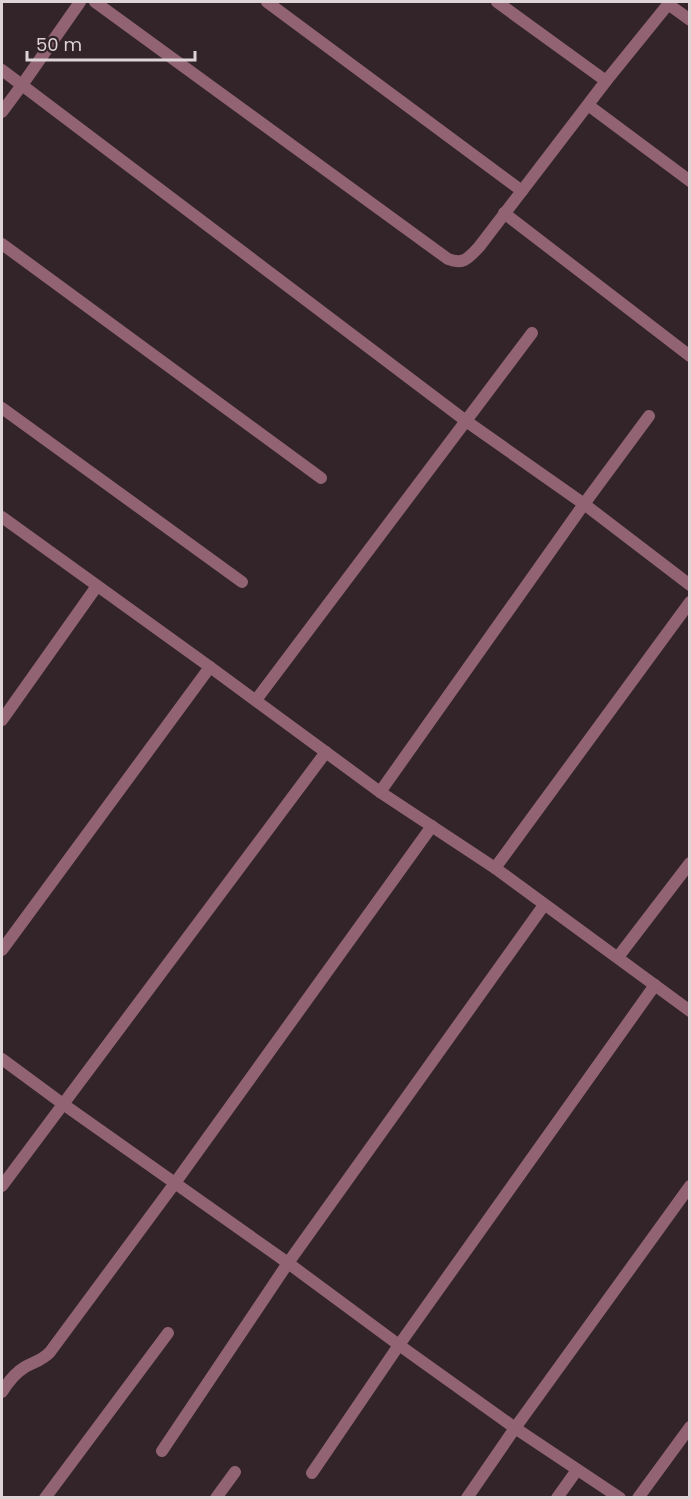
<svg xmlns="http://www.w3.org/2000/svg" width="691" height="1499" font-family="Poppins,sans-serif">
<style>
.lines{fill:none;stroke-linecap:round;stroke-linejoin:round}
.minor{stroke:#916373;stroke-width:12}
</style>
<rect width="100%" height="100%" fill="#322429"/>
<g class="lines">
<g class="minor">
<path d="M 95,2 L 448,259 C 464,265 468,258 479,247 L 606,81 L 670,2"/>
<path d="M 267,2 L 522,191"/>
<path d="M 497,2 L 606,81"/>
<path d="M 668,4 L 690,20"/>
<path d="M 2,70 L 466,421 L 584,504 L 690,585"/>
<path d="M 588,105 L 690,181"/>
<path d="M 2,112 L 22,85 L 80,2"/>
<path d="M 504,213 L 690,356"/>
<path d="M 2,244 L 321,478"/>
<path d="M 2,408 L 242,582"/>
<path d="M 2,517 L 210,667 L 380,792 L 495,868 L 690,1011"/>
<path d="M 256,700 L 532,333"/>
<path d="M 2,720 L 97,586"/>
<path d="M 380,792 L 584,504 L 649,416"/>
<path d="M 495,868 L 690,602"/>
<path d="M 2,950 L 210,667"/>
<path d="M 618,957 L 690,863"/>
<path d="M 2,1059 L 63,1104 L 288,1263 L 399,1345 L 515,1428 L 620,1498"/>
<path d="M 2,1186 L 326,752"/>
<path d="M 2,1392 C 8,1382 15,1373 25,1367 C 34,1362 43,1360 50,1352 L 175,1183 L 432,826"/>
<path d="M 162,1451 L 288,1263 L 544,905"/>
<path d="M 312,1473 L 399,1345 L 655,985"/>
<path d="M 45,1498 L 168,1333"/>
<path d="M 216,1498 L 235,1472"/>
<path d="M 467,1498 L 515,1428 L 690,1186"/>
<path d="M 557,1498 L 577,1470"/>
<path d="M 638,1498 L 690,1427"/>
</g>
</g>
<rect width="691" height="1499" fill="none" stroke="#ded4d7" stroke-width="6"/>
<path d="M27 51v9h168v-9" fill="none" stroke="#ded4d7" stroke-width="3"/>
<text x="36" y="51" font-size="18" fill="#ded4d7" stroke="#322429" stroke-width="4.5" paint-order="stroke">50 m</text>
</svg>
